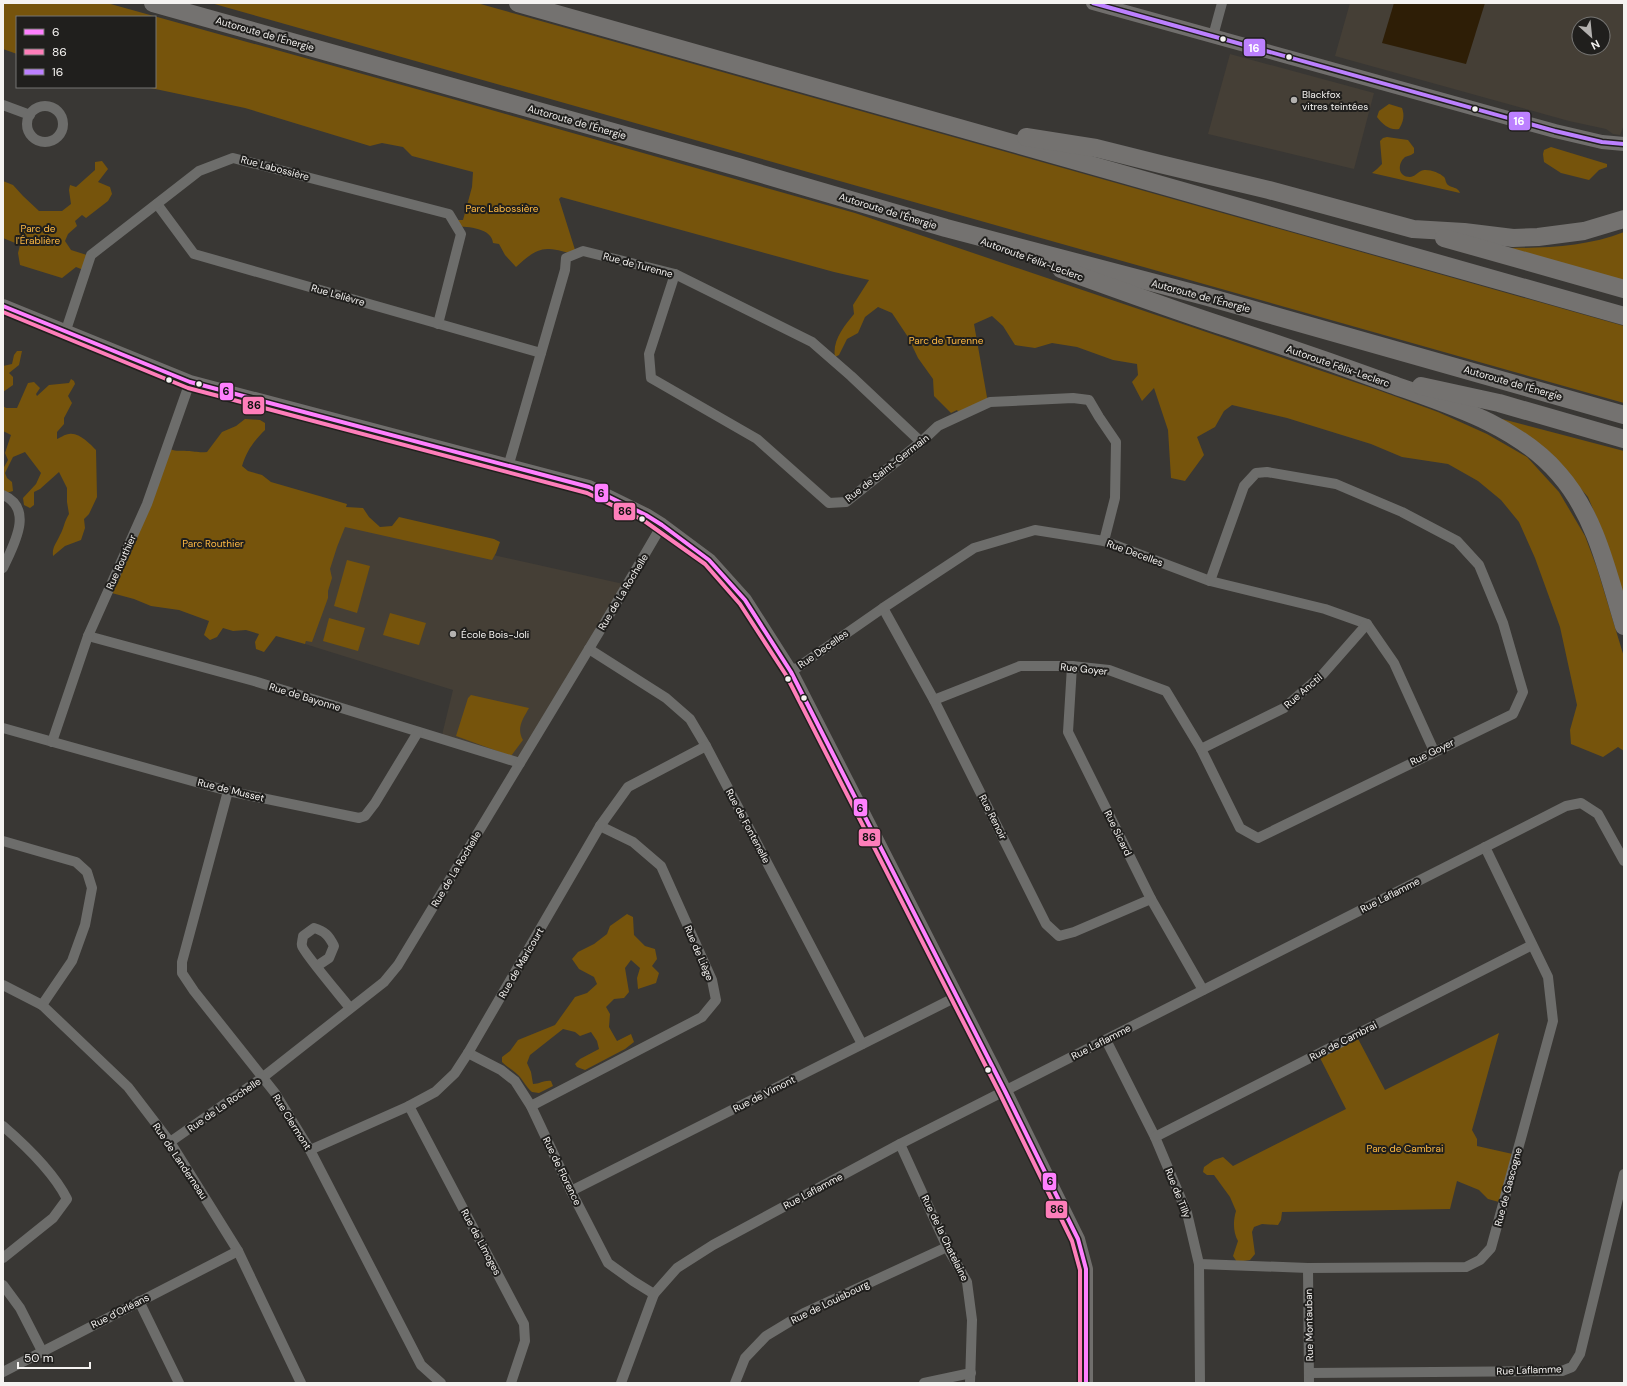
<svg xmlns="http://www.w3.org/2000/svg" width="1627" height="1386" font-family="'DM Sans',sans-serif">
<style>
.built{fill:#453f36;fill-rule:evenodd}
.green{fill:#76540c}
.water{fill:#2e1e06}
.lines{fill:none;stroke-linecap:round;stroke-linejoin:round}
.street{stroke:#6d6d6b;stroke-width:10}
.secondary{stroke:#706e6c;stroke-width:14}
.highway{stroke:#747270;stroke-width:18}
.bus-1-casing{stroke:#201f1d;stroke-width:7}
.bus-2-casing{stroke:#201f1d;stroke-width:7}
.bus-3-casing{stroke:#201f1d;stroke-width:7}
.bus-1{stroke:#ff80ff;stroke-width:4}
.bus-2{stroke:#fe7eba;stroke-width:4}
.bus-3{stroke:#bc80ff;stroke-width:4}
.bus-dot{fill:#f5f3f1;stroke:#201f1d;stroke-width:1.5}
.poi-dot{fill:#b3b1af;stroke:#201f1d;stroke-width:1.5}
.labels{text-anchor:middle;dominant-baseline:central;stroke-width:4;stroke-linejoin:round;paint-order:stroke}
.street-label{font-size:10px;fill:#f5f3f1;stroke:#201f1d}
.poi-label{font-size:10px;fill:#f5f3f1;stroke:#201f1d;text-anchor:start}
.park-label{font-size:10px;fill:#ffba43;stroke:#201f1d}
.line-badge{stroke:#201f1d;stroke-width:1.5}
.badge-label{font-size:11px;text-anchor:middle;font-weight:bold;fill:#fff}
.pale-badge-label{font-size:11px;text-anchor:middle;font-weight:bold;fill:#111}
</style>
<rect width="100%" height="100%" fill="#393734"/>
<g class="built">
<path d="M 1350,3 L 1624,3 L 1624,125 L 1620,135 L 1613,134 L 1606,129 L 1569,121 L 1335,56 ZM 1579,24 L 1603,24 L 1603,48 L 1579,48 Z"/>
<path d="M 1230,54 L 1374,93 L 1354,169 L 1208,134 Z"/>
<path d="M 341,521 L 628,585 L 520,763 L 442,735 L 453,690 L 305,644 Z"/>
</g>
<g class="green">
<path d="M 3,3 L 107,3 L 456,100 L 855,213 L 1375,389 L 1438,412 L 1487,434 L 1527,457 L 1559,492 L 1585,536 L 1597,568 L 1624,657 L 1624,751 L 1618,747 L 1603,757 L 1571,744 L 1570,730 L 1577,705 L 1560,627 L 1535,558 L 1519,522 L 1501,500 L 1478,481 L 1448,464 L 1402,457 L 1371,444 L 1287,418 L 1232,405 L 1224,411 L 1215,427 L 1197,437 L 1204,455 L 1185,481 L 1171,478 L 1168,430 L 1154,388 L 1142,401 L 1132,382 L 1138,375 L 1137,364 L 1113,360 L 1077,347 L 1052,343 L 1035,348 L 1015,345 L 1003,326 L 992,316 L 974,324 L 988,403 L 961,416 L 957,410 L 951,413 L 934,396 L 933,379 L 918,358 L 908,337 L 892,313 L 878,307 L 865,317 L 858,333 L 847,339 L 839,355 L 835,357 C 832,341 844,326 854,314 L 853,305 L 869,280 L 834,272 L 561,197 L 559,199 L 576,253 C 566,254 559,249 549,249 C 536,248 525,259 516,267 L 505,255 L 499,244 L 493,243 C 492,228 468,227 456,226 L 452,220 L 463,220 L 472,187 L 473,172 L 412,156 L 403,147 L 382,143 L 370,146 L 245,108 L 146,87 L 155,87 L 155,17 L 17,17 L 17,54 L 3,49 Z"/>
<path d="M 211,3 L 477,3 L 1624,326 L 1624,403 Z"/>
<path d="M 1389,104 L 1402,108 C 1405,116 1403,122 1399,129 C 1390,131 1382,124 1377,117 L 1379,111 Z"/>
<path d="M 1387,137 L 1408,140 L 1414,148 L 1414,153 L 1411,155 L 1405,157 C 1397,164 1398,177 1410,177 C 1414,177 1417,173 1421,171 C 1426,168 1439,172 1444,177 C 1446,179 1445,182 1448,185 C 1452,188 1458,187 1460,193 L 1372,173 L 1377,169 L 1382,164 L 1380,141 L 1383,138 Z"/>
<path d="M 1551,147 L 1607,164 L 1607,167 L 1599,170 L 1589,180 L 1561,173 L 1544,162 L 1543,154 L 1544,150 Z"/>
<path d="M 102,161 L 108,169 L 98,182 L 110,187 L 112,194 L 108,201 L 86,218 L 82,215 L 75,221 L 77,226 L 68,234 L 65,241 L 71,250 L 90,256 L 86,271 L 76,267 L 62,278 L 20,265 L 18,253 L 20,245 L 3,238 L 3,181 L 13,185 L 23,196 L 39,211 L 62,211 L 71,204 L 69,190 L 70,185 L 76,187 L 95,170 L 95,162 Z"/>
<path d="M 1624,232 L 1624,283 L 1510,251 L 1511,248 C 1548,248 1589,246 1624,232 Z"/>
<path d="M 17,351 L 22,351 L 19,365 L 9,373 L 13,377 L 13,385 L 3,392 L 3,366 L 12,364 L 14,355 Z"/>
<path d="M 71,379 L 74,381 L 75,384 L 68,396 L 72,403 L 64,418 L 64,424 L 57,432 L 57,439 C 60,438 65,434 69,434 C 79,432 90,444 96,450 L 97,497 L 89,514 L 84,519 L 85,528 L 81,540 L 65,546 L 53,556 C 52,547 56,544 60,535 C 64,528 64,522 69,514 L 67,502 L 67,488 L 59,472 L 40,489 L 34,492 L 34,505 L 30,508 L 24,505 L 23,498 L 36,484 L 41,473 L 25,452 L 13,457 L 5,473 L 7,478 L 12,482 L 13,491 L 6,493 L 3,491 L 3,469 L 8,460 L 5,453 L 11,435 L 3,431 L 3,406 L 6,408 L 17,408 L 28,383 L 34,382 L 40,388 L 36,394 L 37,396 L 49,385 L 69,383 Z"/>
<path d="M 245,419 L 260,420 L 265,423 L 265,430 C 254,441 247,450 242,466 L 248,471 L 262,475 L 271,482 L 347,504 L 346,507 L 363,508 L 369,517 L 380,527 L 392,526 L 399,517 L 494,539 L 500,542 L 496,553 L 492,560 L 345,527 L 337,547 L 330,569 L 332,578 L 328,591 L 328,598 L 312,642 L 306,641 L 305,644 L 276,636 L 264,652 L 256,649 L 255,642 L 259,634 L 246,630 L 233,631 L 223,628 L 217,637 L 210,640 L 204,635 L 209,621 L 179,610 L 151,606 L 134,599 L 108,592 L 170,449 C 178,452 179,450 187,451 C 195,451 198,453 207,452 L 222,432 L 236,426 Z"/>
<path d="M 1502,419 L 1624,451 L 1624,599 L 1605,538 L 1588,497 L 1561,466 L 1501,422 Z"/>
<path d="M 347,560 L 370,566 L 357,613 L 334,606 Z"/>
<path d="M 390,613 L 426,623 L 419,645 L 383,635 Z"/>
<path d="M 329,618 L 365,628 L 358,651 L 323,641 Z"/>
<path d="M 471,695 L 529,708 C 523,719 516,728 523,740 L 511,756 L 456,736 L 468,698 Z"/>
<path d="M 627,914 L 633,917 L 634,935 L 645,946 L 655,949 L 657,959 L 652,966 L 659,973 L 656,983 L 638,989 L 637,978 L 640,968 L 631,960 L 625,968 L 629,992 L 624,998 L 614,999 L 606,1007 L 610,1014 L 609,1027 L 617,1041 L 631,1034 L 634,1042 L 625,1049 L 585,1070 L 577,1067 L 575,1064 L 580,1059 L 599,1049 L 597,1041 L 591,1032 L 580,1036 L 575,1032 L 563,1029 L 530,1055 L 527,1063 L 531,1072 L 533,1084 C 540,1084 544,1080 551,1081 L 553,1086 L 539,1093 L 532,1092 C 526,1087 522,1078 517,1074 C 513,1070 507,1067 502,1062 L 502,1057 L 510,1051 L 518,1040 L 555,1025 L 575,997 L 587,993 L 597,984 L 594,977 L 579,969 L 572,959 L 578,952 L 594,944 L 607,934 L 610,926 Z"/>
<path d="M 1499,1033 L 1472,1130 L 1477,1139 L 1477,1146 L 1517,1155 L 1499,1202 L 1488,1199 L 1479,1190 L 1457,1181 L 1450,1209 L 1282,1212 L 1281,1220 L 1278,1225 L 1262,1224 L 1254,1227 L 1252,1232 L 1255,1254 L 1250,1260 L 1237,1262 L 1233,1256 L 1238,1241 C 1233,1232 1233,1221 1236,1211 L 1230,1197 L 1214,1175 L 1207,1175 L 1203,1172 L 1204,1167 L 1214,1160 L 1223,1157 L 1233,1166 L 1346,1109 L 1318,1054 L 1356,1035 L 1385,1090 Z"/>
</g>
<path class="water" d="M 1394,3 L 1485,3 L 1466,64 L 1382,43 Z"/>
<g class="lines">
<g class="street">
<path d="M 1213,36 L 1222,3"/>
<path d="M 3,105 L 30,115"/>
<circle cx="45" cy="124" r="18"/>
<path d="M 157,204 L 194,254 L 541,353"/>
<path d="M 675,274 L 649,354 L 651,378 L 757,439 L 829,503 L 846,502 L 921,442 L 938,426 L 990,402 L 1073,398 L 1089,400 L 1099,417 L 1116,442 L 1115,498 L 1104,541"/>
<path d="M 66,330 L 91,255 L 199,171 L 233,158 L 449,214 L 461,234 L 438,324"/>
<path d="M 508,467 L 565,270 L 566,258 L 583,251 L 675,274 L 812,342 L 851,376 L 921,442"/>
<path d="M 3,495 C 35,509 13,546 3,568"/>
<path d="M 883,608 L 934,700 L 1046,924 L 1059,936 L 1074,932 L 1151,899"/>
<path d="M 88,636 L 254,681 L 520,763"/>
<path d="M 589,649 L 666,698 L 690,719 L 706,746 L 862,1044"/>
<path d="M 1072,666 L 1068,732 L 1151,899 L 1203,990"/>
<path d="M 791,672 L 883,608 L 974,548 L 1035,530 L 1104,541 L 1210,581 L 1325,609 L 1367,624 L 1394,663 L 1434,751"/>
<path d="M 934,700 L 1020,666 L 1072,666 L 1109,670 L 1166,691 L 1201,749 L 1240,828 L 1258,838 L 1513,714 L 1523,692 L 1503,623 L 1479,565 L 1457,541 L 1402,512 L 1336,484 L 1267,472 L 1256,473 L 1244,486 L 1210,581"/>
<path d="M 3,728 L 228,791 L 359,818 L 365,816 L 375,803 L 418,732"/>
<path d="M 52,742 L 88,636 L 147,504 L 190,382"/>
<path d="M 1201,749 L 1284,708 L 1323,674 L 1367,624"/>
<path d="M 228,791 L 182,962 L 182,973 L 194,991 L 275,1093 L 310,1150 L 421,1365 L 441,1383"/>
<path d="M 3,841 L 76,862 L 87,872 L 92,888 L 85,925 L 72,961 L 42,1005"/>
<path d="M 317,966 L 329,958 L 334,946 C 329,936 325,931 314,928 L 303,936 C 303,939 301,943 302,946 C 303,952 343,999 350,1008"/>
<path d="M 3,985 L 42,1005 L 128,1087 L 170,1142 L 238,1251 L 301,1383"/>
<path d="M 1106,1040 L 1155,1137 L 1187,1213 L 1199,1264 L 1200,1383"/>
<path d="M 468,1053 L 501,1070 L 515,1081 L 531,1106 L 571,1191 L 608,1263 L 633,1281 L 654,1294"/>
<path d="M 409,1106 L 524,1324 L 525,1341 L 511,1383"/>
<path d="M 531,1106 L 702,1017 L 716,1000 L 712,980 L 661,866 L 633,842 L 600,826"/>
<path d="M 3,1126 C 25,1145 54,1173 67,1199 L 53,1218 L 3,1258"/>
<path d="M 1155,1137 L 1532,945"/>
<path d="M 170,1142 L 262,1078 L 384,982 L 398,965 L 604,624 L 662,525"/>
<path d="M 900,1144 L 947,1247 L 967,1282 L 972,1320 L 970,1383"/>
<path d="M 310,1150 L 409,1106 L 435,1092 L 455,1073 L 468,1053 L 600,826 L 628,787 L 706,746"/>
<path d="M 571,1191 L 956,997"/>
<path d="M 1199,1264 L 1308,1268 L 1466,1267 L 1480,1260 L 1491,1248 L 1553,1021 L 1548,977 L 1485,847"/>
<path d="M 1308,1268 L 1309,1383"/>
<path d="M 3,1285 L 20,1308 L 42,1351"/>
<path d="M 139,1301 L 179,1383"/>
<path d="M 3,1372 L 238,1251"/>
<path d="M 1309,1373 L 1562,1371 L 1572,1367 L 1580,1354 L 1624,1174"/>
<path d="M 621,1383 L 654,1294 L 677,1268 L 713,1245 L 900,1144 L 1566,806 L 1581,803 L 1598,814 L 1624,861"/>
<path d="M 735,1383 L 745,1358 L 766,1336 L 804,1313 L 947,1247"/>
<path d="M 924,1383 L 971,1373"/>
</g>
<g class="secondary">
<path d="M 1093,3 L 1555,131 L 1602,142 L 1624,144"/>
<path d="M 3,306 L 190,382 L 589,487 L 646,515 L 662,525 L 709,560 L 745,600 L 791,672 L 1005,1091 L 1078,1239 L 1086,1269 L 1086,1383"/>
</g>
<g class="highway">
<path d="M 153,3 L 738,167 L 946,228 L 1208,297 L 1624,415"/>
<path d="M 518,3 L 1624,316"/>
<path d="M 1026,137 L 1096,148 L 1160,164 L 1269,190 L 1413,229 L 1464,232 L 1513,238 L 1538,237 L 1584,231 L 1624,219"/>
<path d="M 1444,238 L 1624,289"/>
<path d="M 1061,269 C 1116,289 1171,309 1226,327 C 1281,345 1336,364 1391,384 C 1450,405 1517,425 1559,474 C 1596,516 1608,574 1624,626"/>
<path d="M 1421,386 L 1499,403 L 1624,439"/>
</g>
<defs>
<path id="bus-1" d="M 3,306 L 190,382 L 589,487 L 646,515 L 662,525 L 709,560 L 745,600 L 791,672 L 1005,1091 L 1078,1239 L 1086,1269 L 1086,1383"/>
<path id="bus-2" d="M 3,312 L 188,388 L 587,493 L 643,520 L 705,564 L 740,604 L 786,675 L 1000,1094 L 1072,1241 L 1080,1270 L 1080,1383"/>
<path id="bus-3" d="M 1093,3 L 1555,131 L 1602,142 L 1624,144"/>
</defs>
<use href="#bus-1" class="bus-1-casing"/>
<use href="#bus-2" class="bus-2-casing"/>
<use href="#bus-3" class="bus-3-casing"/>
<use href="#bus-1" class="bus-1"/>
<use href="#bus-2" class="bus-2"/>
<use href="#bus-3" class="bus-3"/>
</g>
<g class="bus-dot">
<circle cx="1223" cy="39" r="3.5"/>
<circle cx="1289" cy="57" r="3.5"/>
<circle cx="1475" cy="109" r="3.5"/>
<circle cx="169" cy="380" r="3.5"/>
<circle cx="199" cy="384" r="3.5"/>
<circle cx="642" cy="519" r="3.5"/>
<circle cx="788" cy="679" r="3.5"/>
<circle cx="804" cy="698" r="3.5"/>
<circle cx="988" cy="1070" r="3.5"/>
</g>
<g class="poi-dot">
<circle cx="1294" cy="100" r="4"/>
<circle cx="453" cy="634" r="4"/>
</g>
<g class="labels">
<g class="street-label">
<text transform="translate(265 34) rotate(16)">Autoroute de l'Énergie</text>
<text transform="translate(577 122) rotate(16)">Autoroute de l'Énergie</text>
<text transform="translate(275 168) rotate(15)">Rue Labossière</text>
<text transform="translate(888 211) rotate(17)">Autoroute de l'Énergie</text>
<text transform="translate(1032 259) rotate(20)">Autoroute Félix-Leclerc</text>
<text transform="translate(638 265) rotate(15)">Rue de Turenne</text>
<text transform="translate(338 295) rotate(16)">Rue Lelièvre</text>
<text transform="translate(1201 296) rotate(15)">Autoroute de l'Énergie</text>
<text transform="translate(1338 366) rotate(19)">Autoroute Félix-Leclerc</text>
<text transform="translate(1513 383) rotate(16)">Autoroute de l'Énergie</text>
<text transform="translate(887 468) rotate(-38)">Rue de Saint-Germain</text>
<text transform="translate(1135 553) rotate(20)">Rue Decelles</text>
<text transform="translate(121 562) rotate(-66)">Rue Routhier</text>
<text transform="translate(623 592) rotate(-59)">Rue de La Rochelle</text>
<text transform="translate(823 649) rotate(-35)">Rue Decelles</text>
<text transform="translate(1084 669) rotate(6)">Rue Goyer</text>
<text transform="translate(1303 691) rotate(-41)">Rue Anctil</text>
<text transform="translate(305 697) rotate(17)">Rue de Bayonne</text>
<text transform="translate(1432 752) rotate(-26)">Rue Goyer</text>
<text transform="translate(231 790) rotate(14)">Rue de Musset</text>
<text transform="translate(993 817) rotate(63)">Rue Renoir</text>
<text transform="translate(748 826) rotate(62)">Rue de Fontenelle</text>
<text transform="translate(1118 833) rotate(64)">Rue Sicard</text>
<text transform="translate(456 869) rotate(-59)">Rue de La Rochelle</text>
<text transform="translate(1390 895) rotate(-27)">Rue Laflamme</text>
<text transform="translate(699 953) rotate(67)">Rue de Liège</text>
<text transform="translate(521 963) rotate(-60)">Rue de Maricourt</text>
<text transform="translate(1343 1041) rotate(-27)">Rue de Cambrai</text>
<text transform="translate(1101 1042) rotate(-27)">Rue Laflamme</text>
<text transform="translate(764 1094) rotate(-27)">Rue de Vimont</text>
<text transform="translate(224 1105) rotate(-35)">Rue de La Rochelle</text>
<text transform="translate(292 1122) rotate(58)">Rue Clermont</text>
<text transform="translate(180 1161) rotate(56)">Rue de Landerneau</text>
<text transform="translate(562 1171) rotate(64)">Rue de Florence</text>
<text transform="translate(1508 1187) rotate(-75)">Rue de Gascogne</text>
<text transform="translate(813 1191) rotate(-28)">Rue Laflamme</text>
<text transform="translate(1178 1193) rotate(68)">Rue de Tilly</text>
<text transform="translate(945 1238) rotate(64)">Rue de la Chatelaine</text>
<text transform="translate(481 1242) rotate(62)">Rue de Limoges</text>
<text transform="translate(830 1302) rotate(-26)">Rue de Louisbourg</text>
<text transform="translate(120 1311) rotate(-27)">Rue d'Orléans</text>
<text transform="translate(1309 1325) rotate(-91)">Rue Montauban</text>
<text transform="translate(1529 1370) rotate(-2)">Rue Laflamme</text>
</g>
<g class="poi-label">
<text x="1302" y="94">Blackfox<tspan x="1302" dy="12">vitres teintées</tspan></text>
<text x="461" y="634">École Bois-Joli</text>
</g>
<g class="park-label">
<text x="502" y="208">Parc Labossière</text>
<text x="38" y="228">Parc de<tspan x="38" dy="12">l'Érablière</tspan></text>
<text x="946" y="340">Parc de Turenne</text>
<text x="213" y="543">Parc Routhier</text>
<text x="1405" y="1148">Parc de Cambrai</text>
</g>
</g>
<g class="line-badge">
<rect x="1243" y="38" width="23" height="19" rx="4" fill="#bc80ff"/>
<rect x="1508" y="111" width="23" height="20" rx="4" fill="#bc80ff"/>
<rect x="219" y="382" width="15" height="19" rx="4" fill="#ff80ff"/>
<rect x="242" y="396" width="23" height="19" rx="4" fill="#fe7eba"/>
<rect x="594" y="483" width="15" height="20" rx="4" fill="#ff80ff"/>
<rect x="613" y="502" width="23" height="19" rx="4" fill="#fe7eba"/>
<rect x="853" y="798" width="15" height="19" rx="4" fill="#ff80ff"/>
<rect x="858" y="828" width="23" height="19" rx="4" fill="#fe7eba"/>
<rect x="1042" y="1172" width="15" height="19" rx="4" fill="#ff80ff"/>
<rect x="1045" y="1200" width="23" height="19" rx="4" fill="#fe7eba"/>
</g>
<g class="badge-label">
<text x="1254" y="52">16</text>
<text x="1519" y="125">16</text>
</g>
<g class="pale-badge-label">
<text x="226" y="395">6</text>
<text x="254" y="409">86</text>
<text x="601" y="497">6</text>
<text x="625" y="515">86</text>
<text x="860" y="812">6</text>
<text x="869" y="841">86</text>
<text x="1050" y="1185">6</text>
<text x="1057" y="1213">86</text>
</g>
<rect width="1627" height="1386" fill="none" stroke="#f5f3f1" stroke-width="8"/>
<rect x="16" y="16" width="140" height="72" fill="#201f1d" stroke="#757472"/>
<rect x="24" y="29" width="20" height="6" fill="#ff80ff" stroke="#757472"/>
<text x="52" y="36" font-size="12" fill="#f5f3f1">6</text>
<rect x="24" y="49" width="20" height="6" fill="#fe7eba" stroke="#757472"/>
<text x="52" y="56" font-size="12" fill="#f5f3f1">86</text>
<rect x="24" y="69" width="20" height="6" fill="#bc80ff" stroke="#757472"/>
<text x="52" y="76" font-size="12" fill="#f5f3f1">16</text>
<g transform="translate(1591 36) rotate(153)"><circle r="19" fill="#201f1d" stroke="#757472"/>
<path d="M0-3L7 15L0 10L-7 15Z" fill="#b3b1af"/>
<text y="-6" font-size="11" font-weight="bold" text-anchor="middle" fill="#f5f3f1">N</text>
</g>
<path d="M18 1362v6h72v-6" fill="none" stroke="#f5f3f1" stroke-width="2"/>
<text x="24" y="1362" font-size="12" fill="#f5f3f1" stroke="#201f1d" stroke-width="3" paint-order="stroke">50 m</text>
</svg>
